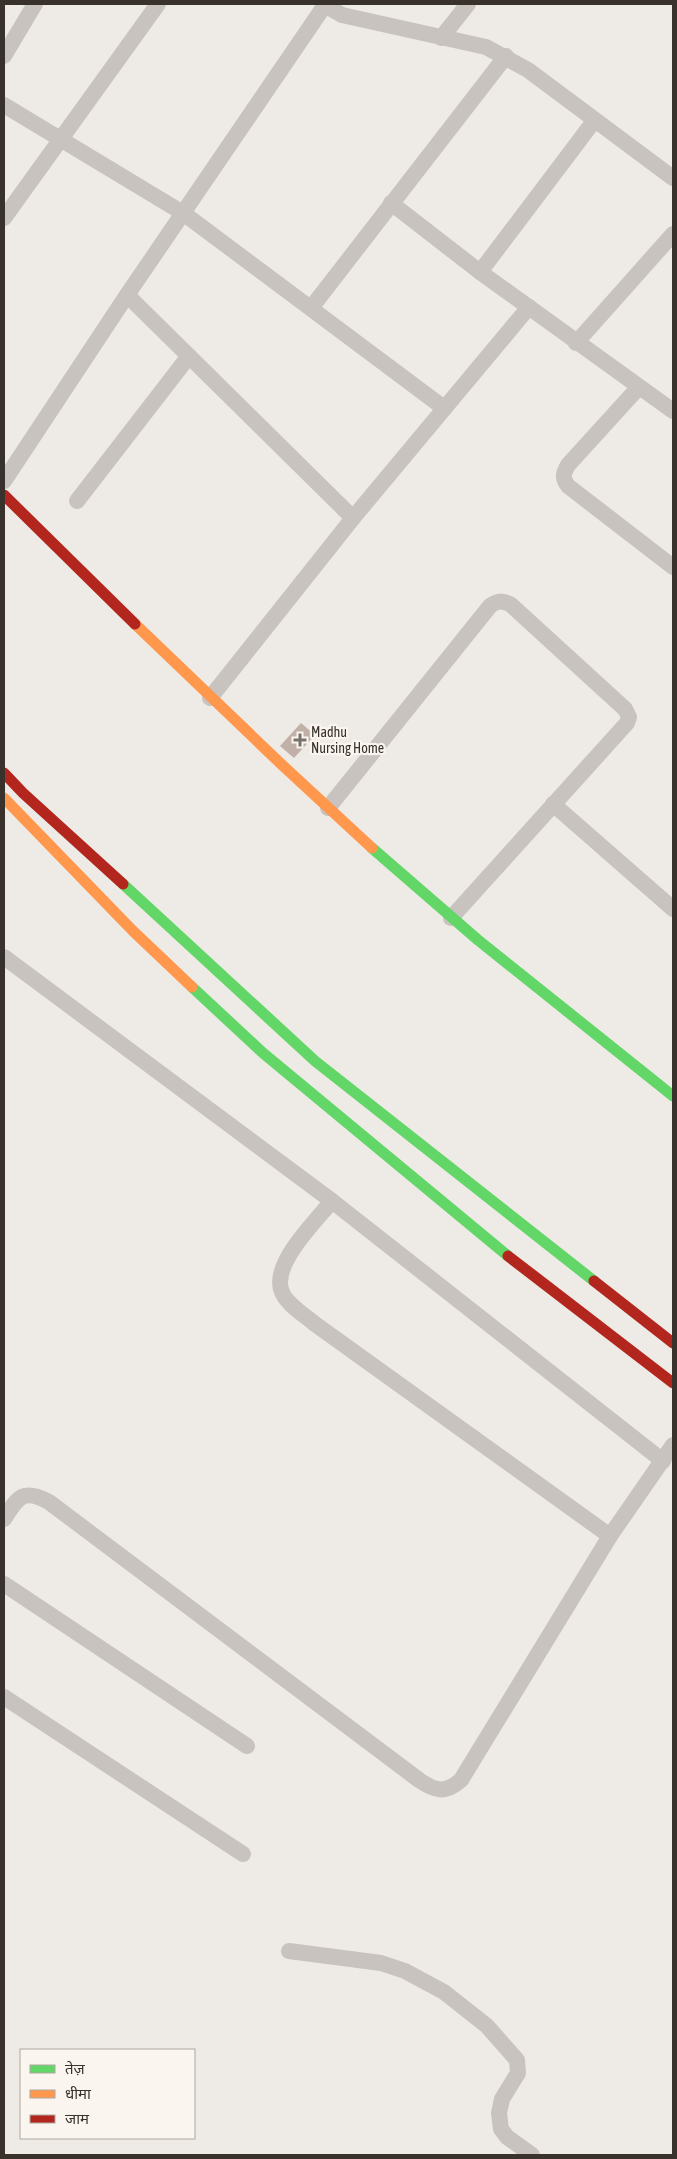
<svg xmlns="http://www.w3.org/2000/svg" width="677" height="2159" font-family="'Asap Condensed','Noto Sans Devanagari',sans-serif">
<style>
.building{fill:#c1b0a8}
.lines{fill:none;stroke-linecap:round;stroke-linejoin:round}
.street{stroke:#c8c3be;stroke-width:16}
.fast{stroke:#63d668;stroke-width:11}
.slow{stroke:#ff974d;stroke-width:11}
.jam{stroke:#b3261e;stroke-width:11}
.poi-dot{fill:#78726d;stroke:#faf5ee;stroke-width:2}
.labels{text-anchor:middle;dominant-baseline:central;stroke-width:4.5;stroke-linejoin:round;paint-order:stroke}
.poi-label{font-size:14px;fill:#39312c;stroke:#faf5ee;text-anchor:start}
</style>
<rect width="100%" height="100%" fill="#eeeae6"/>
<path class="building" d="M 301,723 L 315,735 L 294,758 L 280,746 Z"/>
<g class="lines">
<g class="street">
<path d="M 323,4 L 342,15 L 486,47 L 528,70 L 673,178"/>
<path d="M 441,38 L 468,4"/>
<path d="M 4,56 L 35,4"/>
<path d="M 4,105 L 183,213 L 444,408"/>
<path d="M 391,203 L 480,272 L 673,411"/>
<path d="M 4,218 L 158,4"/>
<path d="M 480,272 L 594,121"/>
<path d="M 127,295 L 353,518"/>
<path d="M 311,308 L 506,56"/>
<path d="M 576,343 L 673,234"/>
<path d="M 639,387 L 568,465 C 563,474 562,478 568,486 L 673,567"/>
<path d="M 4,481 L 127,295 L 325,5"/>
<path d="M 77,501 L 189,356"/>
<path d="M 210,698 L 353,518 L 529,307"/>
<path d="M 553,804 L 673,909"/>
<path d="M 328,808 L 490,606 C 498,600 501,601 510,604 L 625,709 L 629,717 L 627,723 L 451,918"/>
<path d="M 4,957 L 332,1201 L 663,1461"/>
<path d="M 332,1201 C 316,1221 270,1265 282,1292 C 287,1305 305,1315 315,1324 L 610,1536"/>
<path d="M 4,1519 C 18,1497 23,1488 49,1502 L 419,1780 C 435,1791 445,1794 461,1780 L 610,1536 L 673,1445"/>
<path d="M 4,1584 L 247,1746"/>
<path d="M 4,1697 L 243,1854"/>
<path d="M 289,1951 L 381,1963 L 405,1971 L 444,1992 L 487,2026 L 517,2060 L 518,2073 L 502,2099 L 499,2113 L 501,2129 L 507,2137 L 532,2155"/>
</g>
<g class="fast">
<path d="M 372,848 L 478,940 L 673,1096"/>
<path d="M 123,884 L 315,1061 L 594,1281"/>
<path d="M 192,987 L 263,1053 L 508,1256"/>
</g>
<g class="slow">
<path d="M 135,624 L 280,763 L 372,848"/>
<path d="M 4,798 L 133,931 L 192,987"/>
</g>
<g class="jam">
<path d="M 4,495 L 135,624"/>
<path d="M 4,773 L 23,793 L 123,884"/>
<path d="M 508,1256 L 673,1383"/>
<path d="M 594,1281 L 673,1343"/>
</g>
</g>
<path class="poi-dot" d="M297.5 732.5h5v5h5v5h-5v5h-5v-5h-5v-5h5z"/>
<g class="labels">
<g class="poi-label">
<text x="311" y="732">Madhu<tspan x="311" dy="16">Nursing Home</tspan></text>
</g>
</g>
<rect width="677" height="2159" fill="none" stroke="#39312c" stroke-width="10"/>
<rect x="20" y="2049" width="175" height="90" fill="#faf5ee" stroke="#ada7a0"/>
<rect x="30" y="2065" width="25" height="8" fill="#63d668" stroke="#ada7a0"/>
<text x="65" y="2074" font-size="15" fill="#39312c">तेज़</text>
<rect x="30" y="2090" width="25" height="8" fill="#ff974d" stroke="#ada7a0"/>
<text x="65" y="2099" font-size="15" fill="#39312c">धीमा</text>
<rect x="30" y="2115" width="25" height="8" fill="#b3261e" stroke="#ada7a0"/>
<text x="65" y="2124" font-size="15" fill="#39312c">जाम</text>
</svg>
